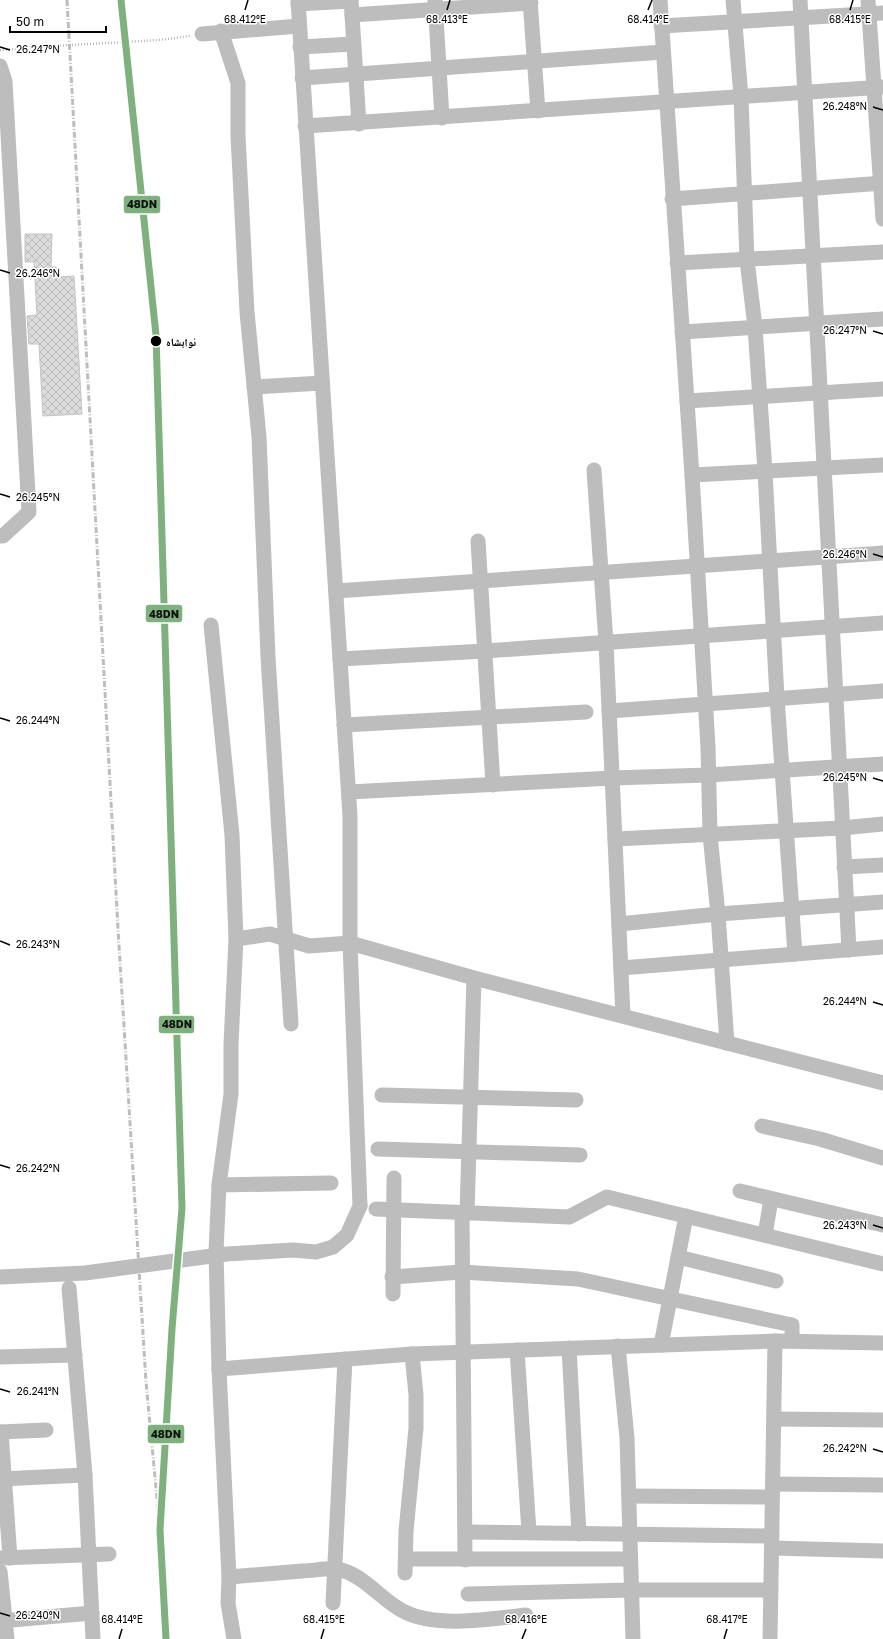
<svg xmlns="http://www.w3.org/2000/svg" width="883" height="1639" font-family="'Golos Text','Noto Naskh Arabic',sans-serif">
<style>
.building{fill:url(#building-cross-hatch);stroke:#c4c4c4}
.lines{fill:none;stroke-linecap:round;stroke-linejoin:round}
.path{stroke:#b8b8b8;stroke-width:2.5;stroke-dasharray:1 2;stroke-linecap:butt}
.minor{stroke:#bdbdbd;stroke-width:15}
.rail{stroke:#bdbdbd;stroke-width:3;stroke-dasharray:6 2 1 2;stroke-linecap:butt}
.path-bridge{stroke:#b8b8b8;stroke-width:2.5;stroke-dasharray:1 2;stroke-linecap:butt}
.minor-bridge{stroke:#bdbdbd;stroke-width:15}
.rail-1-casing{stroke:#fff;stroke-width:10}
.rail-1{stroke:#7fb17f;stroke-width:7}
.ticks{fill:none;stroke:#000;stroke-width:1.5}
.stop-dot{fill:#000;stroke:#fff;stroke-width:1.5}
.labels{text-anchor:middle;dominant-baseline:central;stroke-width:3;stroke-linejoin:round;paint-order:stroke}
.stop-label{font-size:11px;font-weight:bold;fill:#000;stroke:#fff;text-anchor:start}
.ticks-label{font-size:10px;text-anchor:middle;fill:#000;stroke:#fff;stroke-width:3;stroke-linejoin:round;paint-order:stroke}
.line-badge{stroke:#fff;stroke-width:1.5}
.pale-badge-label{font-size:11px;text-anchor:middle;font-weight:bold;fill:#111}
</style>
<defs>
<pattern id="building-cross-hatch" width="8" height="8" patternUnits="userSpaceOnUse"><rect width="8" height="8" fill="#dcdcdc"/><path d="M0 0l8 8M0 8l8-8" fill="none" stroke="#bbb"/></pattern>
</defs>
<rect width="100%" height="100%" fill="#fff"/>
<path class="building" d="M 25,234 L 52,234 L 51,267 L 56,267 L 57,277 L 74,276 L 82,414 L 43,416 L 39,344 L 29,344 L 27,316 L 37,315 L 34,262 L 25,262 Z"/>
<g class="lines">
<g class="path">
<path d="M 159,40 L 190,36"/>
<path d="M 0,50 L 54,46"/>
</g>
<g class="minor">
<path d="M 298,0 L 350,816 L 350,943 L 360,1206"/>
<path d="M 351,0 L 359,124"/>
<path d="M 435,0 L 442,118"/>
<path d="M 530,0 L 538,111"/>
<path d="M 660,0 L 692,475 L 708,747 L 710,835 L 718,914 L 727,1043"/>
<path d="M 733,0 L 741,97 L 747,260 L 755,327 L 765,471 L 777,698 L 795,954"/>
<path d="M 800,0 L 849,950"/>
<path d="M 868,0 L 883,219"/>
<path d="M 298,4 L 351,1"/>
<path d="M 352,15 L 531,3"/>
<path d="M 661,26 L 883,13"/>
<path d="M 221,31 L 238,83 L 238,136 L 247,312 L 259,437 L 268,657 L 291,1024"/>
<path d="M 202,34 L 299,26"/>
<path d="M 300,47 L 353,44"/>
<path d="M 0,66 L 5,81 L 29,512 L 3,536 L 0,536"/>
<path d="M 302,78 L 663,52"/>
<path d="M 305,126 L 883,87"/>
<path d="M 672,199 L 883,183"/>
<path d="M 677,263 L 883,252"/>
<path d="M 682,332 L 883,319"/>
<path d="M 254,387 L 322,383"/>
<path d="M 687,401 L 883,389"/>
<path d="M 594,470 L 606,643 L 623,1016"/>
<path d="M 692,475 L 883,465"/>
<path d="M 478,541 L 493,785"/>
<path d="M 336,591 L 883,553"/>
<path d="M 211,625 L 232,835 L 236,939"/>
<path d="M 340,659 L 485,651 L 883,623"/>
<path d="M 609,711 L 883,691"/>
<path d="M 344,725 L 586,712"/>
<path d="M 349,792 L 612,778 L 708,775 L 883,764"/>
<path d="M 615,839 L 842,828 L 883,824"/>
<path d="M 844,867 L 883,865"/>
<path d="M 619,924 L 718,914 L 883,902"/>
<path d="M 621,968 L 883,947"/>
<path d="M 382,1095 L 576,1100"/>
<path d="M 762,1126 L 820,1139 L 883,1158"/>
<path d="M 378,1149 L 580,1155"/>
<path d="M 219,1185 L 331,1183"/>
<path d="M 740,1191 L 883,1225"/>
<path d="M 376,1209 L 569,1217 L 607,1197 L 883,1264"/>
<path d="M 462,1213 L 465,1560"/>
<path d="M 467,1214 L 474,978"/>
<path d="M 765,1235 L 771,1199"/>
<path d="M 678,1257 L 776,1281"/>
<path d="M 392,1277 L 462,1272 L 578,1279 L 792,1325 L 792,1341"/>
<path d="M 69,1288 L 85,1475 L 93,1639"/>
<path d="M 393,1294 L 394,1178"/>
<path d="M 661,1345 L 686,1216"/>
<path d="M 618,1346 L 627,1438 L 633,1639"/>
<path d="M 569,1348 L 579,1534"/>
<path d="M 517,1350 L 529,1532"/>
<path d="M 0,1357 L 75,1355"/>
<path d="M 219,1369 L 412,1354 L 775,1341 L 883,1343"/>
<path d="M 774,1419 L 883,1420"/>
<path d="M 0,1432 L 46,1430"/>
<path d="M 1,1432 L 10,1558"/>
<path d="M 0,1479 L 85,1475"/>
<path d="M 773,1484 L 883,1485"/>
<path d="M 629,1496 L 772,1497"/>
<path d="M 465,1532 L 772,1536"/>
<path d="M 772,1548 L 883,1551"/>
<path d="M 1,1558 L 109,1554"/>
<path d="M 406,1559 L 630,1559"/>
<path d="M 0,1571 L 7,1639"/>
<path d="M 405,1573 L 406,1531 L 416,1428 L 416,1395 L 412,1354"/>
<path d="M 229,1577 C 254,1575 278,1573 302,1571 C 313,1571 325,1568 336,1569 C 364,1573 381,1601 405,1612 C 437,1628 491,1619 526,1615"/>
<path d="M 468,1594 L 631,1590 L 771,1590"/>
<path d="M 333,1603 L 345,1359"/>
<path d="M 0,1621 L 92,1613"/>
<path d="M 234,1639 L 228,1603 L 229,1577 L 219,1369 L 216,1252 L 219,1185 L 231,1094 L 231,1044 L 236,939 L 270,934 L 309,946 L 350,943 L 474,978 L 883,1083"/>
<path d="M 770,1639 L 775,1341"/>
</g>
<path class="rail" d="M 67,0 L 118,929 L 146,1382 L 160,1530"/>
<path class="path-bridge" d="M 54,46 L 159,40"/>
<path class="minor-bridge" d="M 0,1277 L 85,1273 L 227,1254 L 293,1250 L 316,1252 L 333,1247 L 347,1235 L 360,1206"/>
<defs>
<path id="rail-1" d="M 121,0 L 156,335 L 182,1208 L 172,1329 L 160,1530 L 166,1639"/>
</defs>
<use href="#rail-1" class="rail-1-casing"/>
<use href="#rail-1" class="rail-1"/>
</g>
<path class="ticks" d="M 245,10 L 248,0M 447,10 L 450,0M 648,10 L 652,0M 850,10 L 853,0M 0,47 L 10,50M 873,107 L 883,110M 0,270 L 10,273M 873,331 L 883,334M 0,494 L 10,497M 873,554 L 883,557M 0,718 L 10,721M 873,778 L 883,781M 0,941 L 10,945M 873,1002 L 883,1005M 0,1165 L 10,1168M 873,1225 L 883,1228M 0,1389 L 10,1392M 873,1449 L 883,1452M 0,1613 L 10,1616M 119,1639 L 122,1629M 321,1639 L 324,1629M 522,1639 L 526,1629M 724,1639 L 727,1629"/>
<circle class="stop-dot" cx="156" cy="341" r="6"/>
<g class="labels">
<g class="stop-label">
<text x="166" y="341">نوابشاہ</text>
</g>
</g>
<g class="ticks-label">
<text x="245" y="23">68.412°E</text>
<text x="447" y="23">68.413°E</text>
<text x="648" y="23">68.414°E</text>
<text x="850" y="23">68.415°E</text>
<text x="38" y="53">26.247°N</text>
<text x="845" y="110">26.248°N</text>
<text x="38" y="277">26.246°N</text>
<text x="845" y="334">26.247°N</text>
<text x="38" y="501">26.245°N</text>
<text x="845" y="558">26.246°N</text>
<text x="38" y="724">26.244°N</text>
<text x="845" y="781">26.245°N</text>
<text x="38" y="948">26.243°N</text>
<text x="845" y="1005">26.244°N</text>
<text x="38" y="1172">26.242°N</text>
<text x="845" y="1229">26.243°N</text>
<text x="38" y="1395">26.241°N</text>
<text x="845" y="1452">26.242°N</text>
<text x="38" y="1619">26.240°N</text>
<text x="122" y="1623">68.414°E</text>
<text x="324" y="1623">68.415°E</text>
<text x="526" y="1623">68.416°E</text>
<text x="727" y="1623">68.417°E</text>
</g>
<g class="line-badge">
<rect x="123" y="195" width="38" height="19" rx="4" fill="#7fb17f"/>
<rect x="145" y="604" width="38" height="19" rx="4" fill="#7fb17f"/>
<rect x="158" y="1015" width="37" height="19" rx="4" fill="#7fb17f"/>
<rect x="147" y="1424" width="38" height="20" rx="4" fill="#7fb17f"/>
</g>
<g class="pale-badge-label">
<text x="142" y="208">48DN</text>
<text x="164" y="618">48DN</text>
<text x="177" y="1028">48DN</text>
<text x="166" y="1438">48DN</text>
</g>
<path d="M10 26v6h96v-6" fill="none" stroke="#000000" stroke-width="2"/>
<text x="16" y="26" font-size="12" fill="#000000" stroke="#ffffff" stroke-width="3" paint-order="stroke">50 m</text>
</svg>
